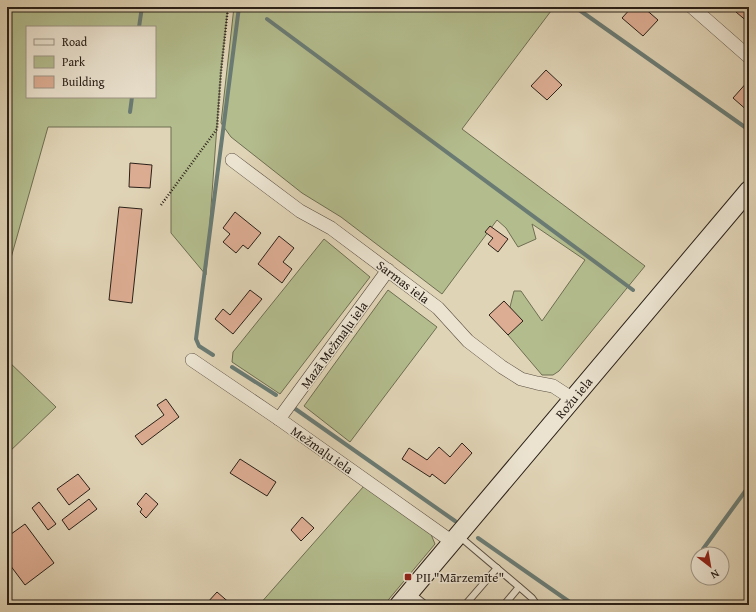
<svg xmlns="http://www.w3.org/2000/svg" width="756" height="612" font-family="'Gentium Book Plus',serif">
<style>
.green{fill:#b3bc8d;stroke:#6e6e52;fill-rule:evenodd}
.lines{fill:none;stroke-linecap:round;stroke-linejoin:round}
.stream{stroke:#6a7b74;stroke-width:4}
.building{fill:#ddad93;stroke:#2a2018}
.lane-casing{stroke:#584d40;stroke-width:8}
.street-casing{stroke:#584d40;stroke-width:14}
.secondary-casing{stroke:#2a2018;stroke-width:20}
.path{stroke:#2a2018;stroke-width:2.5;stroke-dasharray:1 2;stroke-linecap:butt}
.lane{stroke:#ebe3d0;stroke-width:6}
.street{stroke:#ebe3d0;stroke-width:13}
.secondary{stroke:#ebe3d0;stroke-width:18}
.poi-dot{fill:#8f2418;stroke:#ebe3d0;stroke-width:1.5}
.labels{text-anchor:middle;dominant-baseline:central;stroke-width:3;stroke-linejoin:round;paint-order:stroke}
.street-label{font-size:13px;fill:#2a2018;stroke:#ebe3d0}
.poi-label{font-size:13px;fill:#2a2018;stroke:#ebe3d0;text-anchor:start}
</style>
<rect width="100%" height="100%" fill="#e0d4b6"/>
<filter id="stains"><feTurbulence type="fractalNoise" baseFrequency=".005" numOctaves="4"/><feColorMatrix values="0 0 0 0 .2 0 0 0 0 .09 0 0 0 0 .02 0 0 0 .5 -.17"/></filter>
<radialGradient id="worn" r=".72"><stop offset=".6" stop-color="#630" stop-opacity="0"/><stop offset="1" stop-color="#630" stop-opacity=".3"/></radialGradient>
<g class="green">
<path d="M 7,7 L 228,7 L 221,71 L 206,275 L 171,233 L 171,127 L 48,127 L 7,272 ZM 27,27 L 155,27 L 155,97 L 27,97 Z"/>
<path d="M 234,7 L 554,7 L 462,129 L 645,266 L 559,371 L 553,375 L 542,375 L 508,335 L 510,307 L 514,291 L 521,291 L 542,321 L 585,260 L 532,224 L 536,239 L 518,247 L 506,228 L 497,220 L 442,294 L 341,217 L 302,193 L 231,137 L 221,123 Z"/>
<path d="M 324,239 L 370,277 L 280,394 L 232,362 L 233,352 Z"/>
<path d="M 388,290 L 437,327 L 350,442 L 304,406 Z"/>
<path d="M 7,360 L 56,407 L 7,454 Z"/>
<path d="M 364,486 L 430,532 L 435,544 L 384,605 L 259,605 Z"/>
</g>
<g class="lines">
<g class="stream">
<path d="M 575,7 L 749,130"/>
<path d="M 267,19 L 633,290"/>
<path d="M 139,27 L 142,7"/>
<path d="M 130,112 L 132,97"/>
<path d="M 213,355 L 199,346 L 196,339 L 239,7"/>
<path d="M 232,367 L 276,395"/>
<path d="M 294,408 L 455,521"/>
<path d="M 478,538 L 574,605"/>
<path d="M 703,549 L 749,486"/>
</g>
</g>
<g class="building">
<path d="M 632,7 L 643,7 L 658,20 L 643,36 L 622,18 Z"/>
<path d="M 741,7 L 749,7 L 749,23 L 736,12 Z"/>
<path d="M 546,70 L 562,85 L 547,100 L 531,86 Z"/>
<path d="M 749,80 L 749,112 L 733,98 Z"/>
<path d="M 130,163 L 152,165 L 150,188 L 129,187 Z"/>
<path d="M 119,207 L 142,209 L 132,303 L 109,300 Z"/>
<path d="M 235,212 L 261,233 L 248,249 L 243,245 L 236,253 L 223,242 L 230,234 L 223,228 Z"/>
<path d="M 490,226 L 508,239 L 498,252 L 488,244 L 493,238 L 485,232 Z"/>
<path d="M 279,236 L 294,248 L 283,262 L 292,269 L 282,283 L 258,264 Z"/>
<path d="M 250,290 L 262,299 L 233,334 L 215,319 L 223,309 L 230,315 Z"/>
<path d="M 504,301 L 523,321 L 508,335 L 489,315 Z"/>
<path d="M 166,399 L 179,417 L 142,445 L 135,436 L 164,415 L 157,405 Z"/>
<path d="M 462,443 L 472,453 L 445,484 L 432,474 L 430,477 L 402,459 L 409,448 L 427,460 L 439,447 L 450,457 Z"/>
<path d="M 240,459 L 276,482 L 267,496 L 230,473 Z"/>
<path d="M 78,474 L 90,489 L 69,505 L 57,489 Z"/>
<path d="M 146,493 L 158,504 L 146,518 L 140,512 L 142,509 L 137,504 Z"/>
<path d="M 89,499 L 97,509 L 69,530 L 62,520 Z"/>
<path d="M 39,502 L 56,524 L 48,530 L 32,508 Z"/>
<path d="M 302,517 L 314,528 L 301,541 L 291,530 Z"/>
<path d="M 25,524 L 54,563 L 25,585 L 7,561 L 7,537 Z"/>
<path d="M 217,592 L 232,605 L 209,605 L 207,603 Z"/>
</g>
<g class="lines">
<defs>
<g id="lane">
<path d="M 459,536 L 524,591 L 532,598 L 537,605"/>
<path d="M 411,593 L 426,605"/>
<path d="M 465,605 L 497,568"/>
<path d="M 504,605 L 519,587"/>
</g>
<g id="street">
<path d="M 692,7 L 749,57"/>
<path d="M 232,160 L 300,211 L 331,228 L 438,308 L 468,341 L 502,367 L 521,379 L 537,383 L 553,386 L 573,399"/>
<path d="M 192,360 L 279,419 L 451,541"/>
<path d="M 279,419 L 388,270"/>
</g>
<path id="secondary" d="M 399,605 L 749,190"/>
</defs>
<use href="#lane" class="lane-casing"/>
<use href="#street" class="street-casing"/>
<use href="#secondary" class="secondary-casing"/>
<path class="path" d="M 161,205 L 217,129 L 221,71 L 228,7"/>
<use href="#lane" class="lane"/>
<use href="#street" class="street"/>
<use href="#secondary" class="secondary"/>
</g>
<rect class="poi-dot" x="404" y="573" width="8" height="8" rx="2"/>
<g class="labels">
<g class="street-label">
<text transform="translate(403 282) rotate(37)">Sarmas iela</text>
<text transform="translate(334 345) rotate(-54)">Mazā Mežmaļu iela</text>
<text transform="translate(574 398) rotate(-50)">Rožu iela</text>
<text transform="translate(322 450) rotate(35)">Mežmaļu iela</text>
</g>
<g class="poi-label">
<text x="416" y="577">PII "Mārzemīte"</text>
</g>
</g>
<rect width="756" height="612" fill="none" stroke="#e0d4b6" stroke-width="24"/>
<rect x="8" y="8" width="740" height="596" fill="none" stroke="#2a2018" stroke-width="2"/>
<rect x="12" y="12" width="732" height="588" fill="none" stroke="#2a2018"/>
<rect x="26" y="26" width="130" height="72" fill="#ebe3d0" stroke="#9e9586"/>
<rect x="34" y="39" width="20" height="6" fill="#ebe3d0" stroke="#9e9586"/>
<text x="62" y="46" font-size="12" fill="#2a2018">Road</text>
<rect x="34" y="56" width="20" height="12" fill="#b3bc8d" stroke="#9e9586"/>
<text x="62" y="66" font-size="12" fill="#2a2018">Park</text>
<rect x="34" y="76" width="20" height="12" fill="#ddad93" stroke="#9e9586"/>
<text x="62" y="86" font-size="12" fill="#2a2018">Building</text>
<g transform="translate(710 566) rotate(149)"><circle r="19" fill="#ebe3d0" stroke="#9e9586"/>
<path d="M0-3L7 15L0 10L-7 15Z" fill="#8f2418"/>
<text y="-6" font-size="11" font-weight="bold" text-anchor="middle" fill="#2a2018">N</text>
</g>
<rect width="100%" height="100%" filter="url(#stains)"/>
<rect width="100%" height="100%" fill="url(#worn)"/>
</svg>
